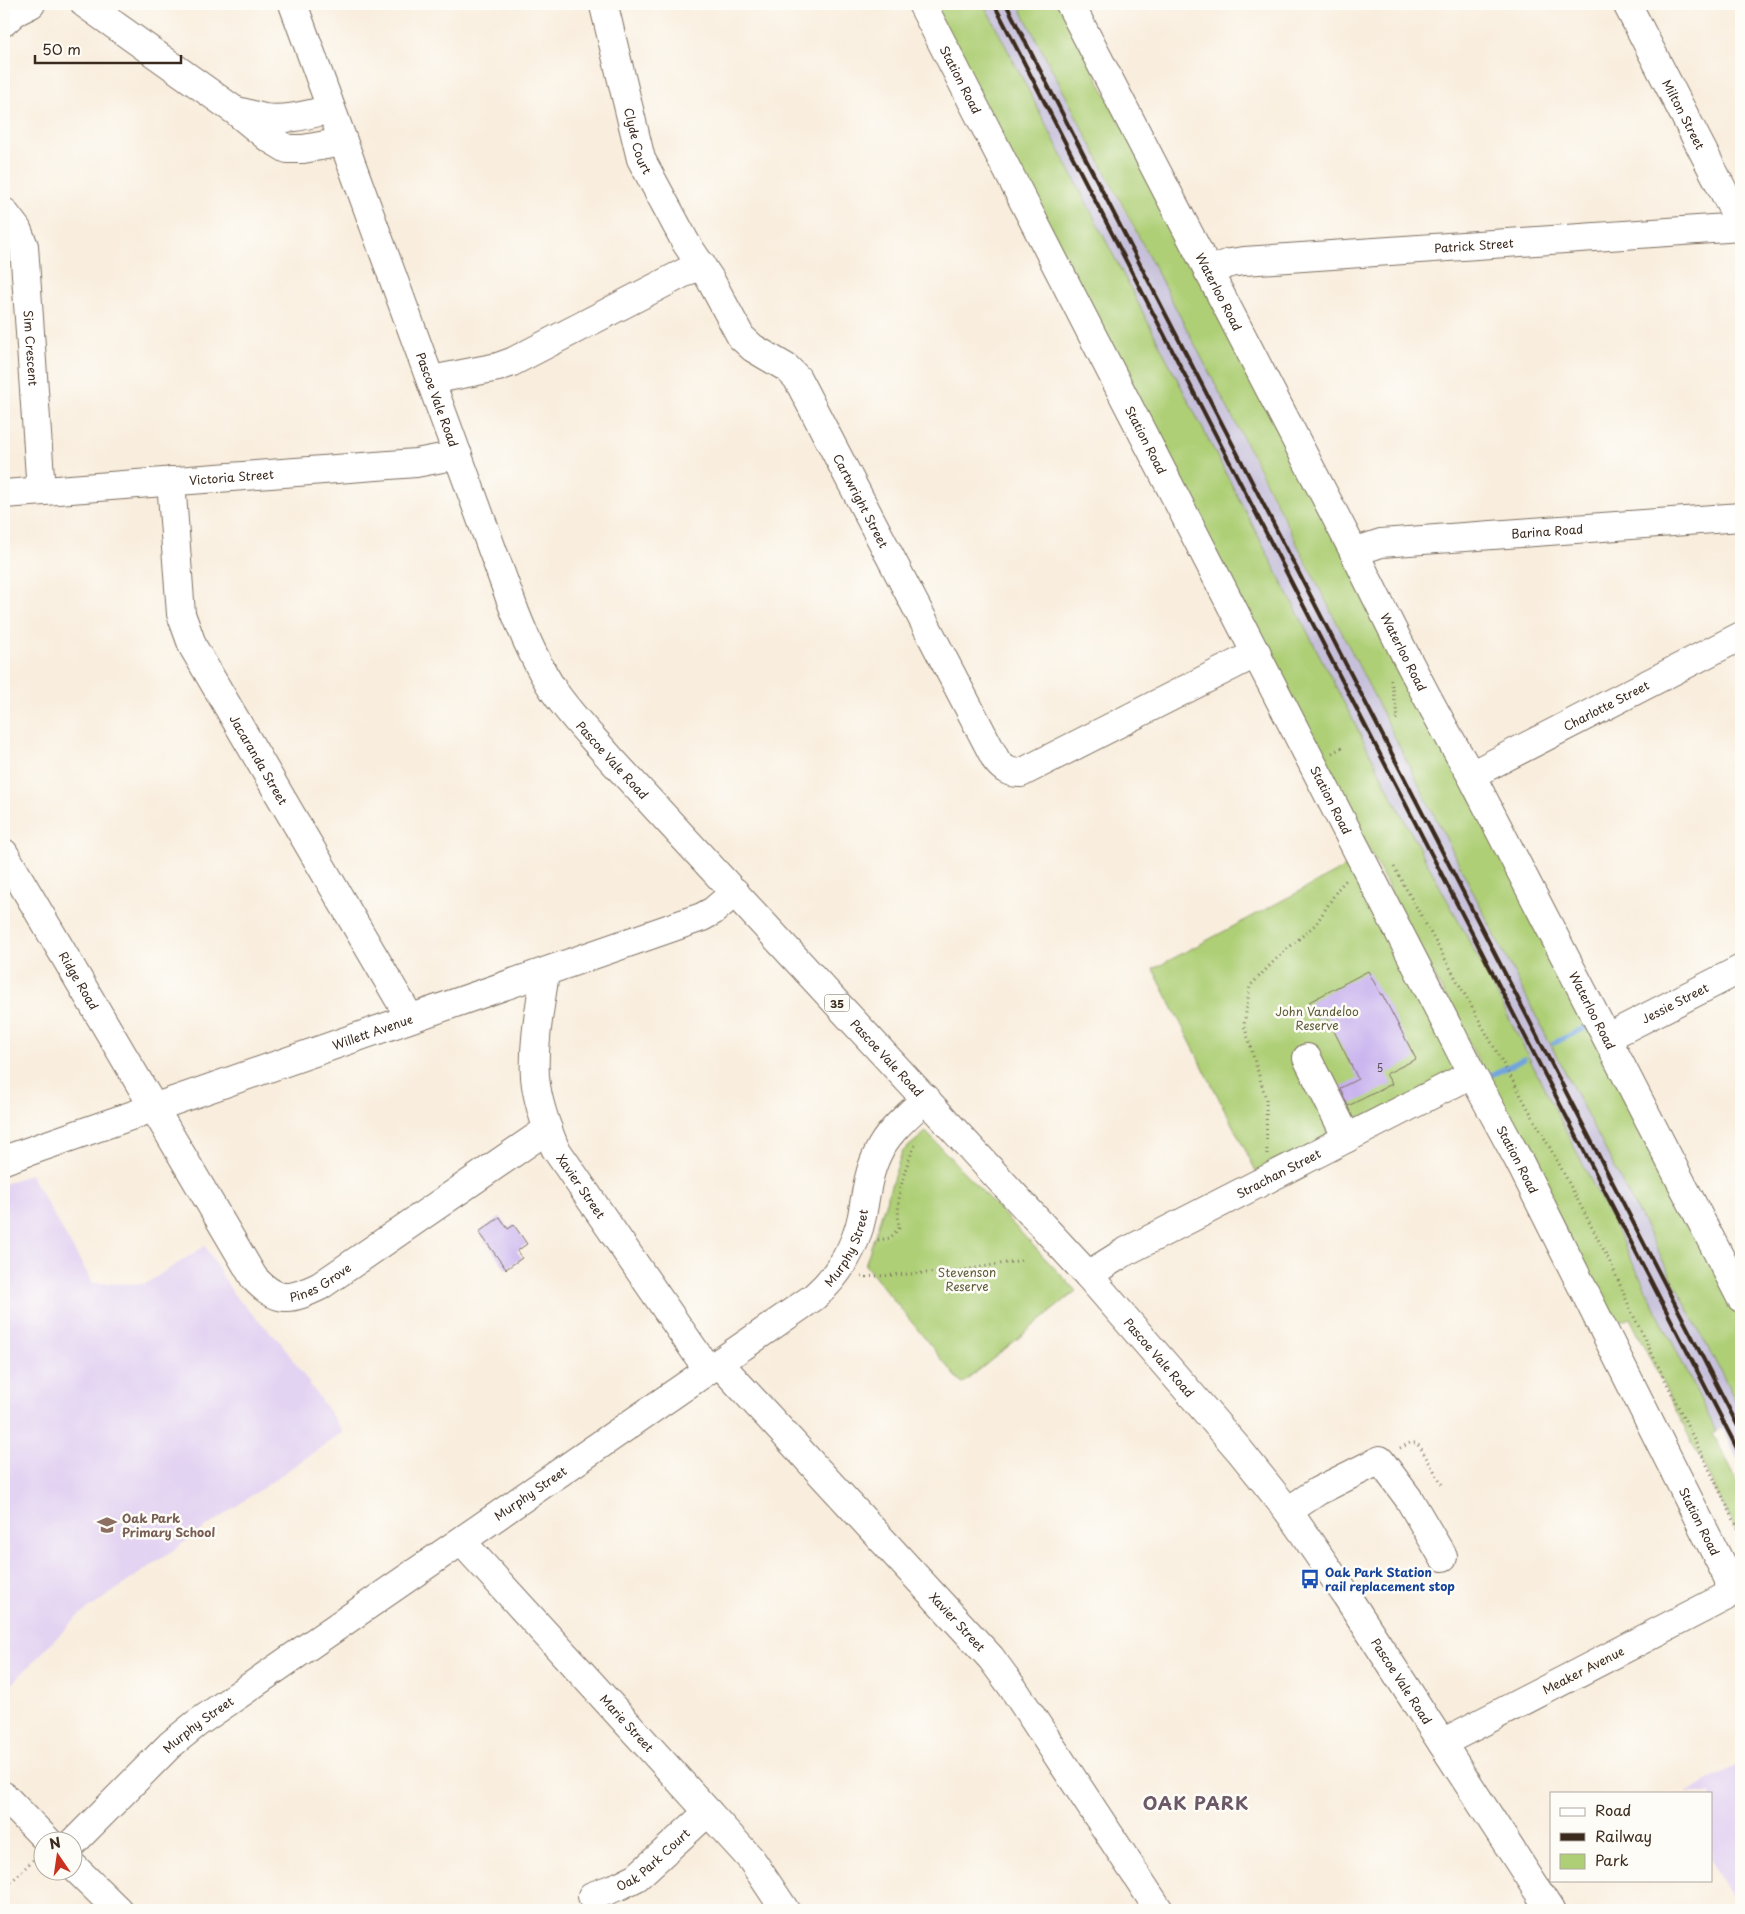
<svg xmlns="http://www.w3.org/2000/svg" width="1745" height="1914" font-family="'Playpen Sans',sans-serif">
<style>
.built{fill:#e3d3f2}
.industrial{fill:#c6c0da}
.green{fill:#aecf76;stroke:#747c4a}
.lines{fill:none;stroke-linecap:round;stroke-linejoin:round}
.stream{stroke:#71a4dd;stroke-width:5.5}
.building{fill:#c6afee}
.minor-casing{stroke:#7e6f61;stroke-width:30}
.major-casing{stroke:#7e6f61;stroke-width:30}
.path{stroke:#7e6f61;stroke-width:3;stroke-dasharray:1 4;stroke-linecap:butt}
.minor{stroke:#fff;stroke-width:28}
.major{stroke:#fff;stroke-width:28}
.rail{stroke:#3b2a1e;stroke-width:4}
.labels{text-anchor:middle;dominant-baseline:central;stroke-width:5;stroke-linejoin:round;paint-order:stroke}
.number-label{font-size:10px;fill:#5e4b52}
.shield{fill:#fdfcf7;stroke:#75695f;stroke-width:1}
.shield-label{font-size:11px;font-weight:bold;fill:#3b2a1e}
.street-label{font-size:12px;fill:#3b2a1e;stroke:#fdfcf7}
.park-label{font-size:12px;fill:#5e5c38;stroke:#fdfcf7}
.education-label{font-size:12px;font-weight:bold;fill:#785e54;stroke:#fdfcf7;text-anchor:start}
.transit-label{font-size:12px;font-weight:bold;fill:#164399;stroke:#fdfcf7;text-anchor:start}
.district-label{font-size:18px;font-weight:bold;letter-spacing:1px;fill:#6c5967;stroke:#fdfcf7}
</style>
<rect width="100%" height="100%" fill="#fdfcf7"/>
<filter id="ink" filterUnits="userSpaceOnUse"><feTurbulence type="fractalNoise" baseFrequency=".02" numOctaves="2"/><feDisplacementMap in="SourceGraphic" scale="10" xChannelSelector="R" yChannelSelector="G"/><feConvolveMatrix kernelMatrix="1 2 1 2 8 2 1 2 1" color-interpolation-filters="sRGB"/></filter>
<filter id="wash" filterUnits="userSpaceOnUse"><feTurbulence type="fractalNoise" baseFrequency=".0096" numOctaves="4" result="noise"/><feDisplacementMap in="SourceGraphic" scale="20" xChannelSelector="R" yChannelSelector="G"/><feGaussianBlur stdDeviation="1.12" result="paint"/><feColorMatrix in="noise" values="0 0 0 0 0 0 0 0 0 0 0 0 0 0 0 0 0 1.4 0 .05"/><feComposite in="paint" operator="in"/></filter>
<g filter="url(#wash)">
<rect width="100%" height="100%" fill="#f9eede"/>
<g class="built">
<path d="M 30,1174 L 93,1283 L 145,1284 L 205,1246 L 234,1295 L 282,1344 L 343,1432 L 77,1617 L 4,1692 L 4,1184 Z"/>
<path d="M 1741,1763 L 1741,1910 L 1711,1863 L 1711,1793 L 1686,1793 Z"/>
</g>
<path class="industrial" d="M 984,4 L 1018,4 L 1121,205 L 1183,321 L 1541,1026 L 1741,1411 L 1741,1466 L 1722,1429 L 1716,1431 L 1643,1283 L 1481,963 L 1407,825 Z"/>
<g class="green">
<path d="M 933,4 L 984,4 L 1407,825 L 1481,963 L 1643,1283 L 1716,1431 L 1713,1433 L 1741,1489 L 1741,1541 L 1630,1318 L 1614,1324 Z"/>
<path d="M 1018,4 L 1059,4 L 1739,1313 L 1741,1317 L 1741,1411 L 1541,1026 L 1252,455 Z"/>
<path d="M 1368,855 L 1479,1067 L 1262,1183 L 1153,969 Z"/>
<path d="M 926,1132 L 1076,1291 L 962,1384 L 865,1265 L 902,1152 Z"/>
</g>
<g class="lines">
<g class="stream">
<path d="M 1554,1043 L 1585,1028"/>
<path d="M 1491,1075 L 1524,1059"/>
</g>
</g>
<g id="blocks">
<g class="building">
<path d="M 1368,971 L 1381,995 L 1382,994 L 1416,1059 L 1386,1074 L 1392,1084 L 1348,1106 L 1340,1088 L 1358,1079 L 1326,1015 L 1318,1019 L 1309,1002 Z"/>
<path d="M 500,1217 L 508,1229 L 514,1225 L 527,1244 L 517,1251 L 522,1258 L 506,1269 L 479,1232 Z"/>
</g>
</g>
</g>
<g filter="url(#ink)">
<use href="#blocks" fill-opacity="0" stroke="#7e6f61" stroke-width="1"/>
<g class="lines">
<defs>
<g id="minor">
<path d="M 85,4 L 234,110 L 267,137 L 287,149 L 303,149 L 343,142"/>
<path id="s1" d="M 922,4 L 1472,1074 L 1519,1161 L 1729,1580 L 1729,1590 L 1725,1597 L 1442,1743"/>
<path id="s2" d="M 1070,4 L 1354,552 C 1391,627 1428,703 1471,775 L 1741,1298"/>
<path id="s3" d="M 1627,4 L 1741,225"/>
<path id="s4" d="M 604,6 L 641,159 L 686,243 L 710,279 L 741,337 L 753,348 L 787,368 L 797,378 L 996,760 C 1003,769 1009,773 1021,773 L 1257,653"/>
<path d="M 4,22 L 15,12 L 31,4"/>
<path d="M 237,111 C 246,113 255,116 264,118 C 287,121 310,114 331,109"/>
<path id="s5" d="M 4,212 L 17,229 L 24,246 L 41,491"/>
<path id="s6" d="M 1208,271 L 1230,263 L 1244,261 L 1741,227"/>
<path d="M 431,380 L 498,367 L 512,362 L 701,264"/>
<path id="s7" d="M 171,481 L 181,614 L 193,647 L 410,1018"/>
<path id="s8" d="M 4,494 L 416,463 L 458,455"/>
<path id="s9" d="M 1354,552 L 1381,543 L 1741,517"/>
<path id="s10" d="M 1471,775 L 1741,636"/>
<path id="s11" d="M 4,853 L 254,1278 C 278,1304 291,1300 320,1286 L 548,1129"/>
<path id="s12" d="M 545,973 C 540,1007 533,1043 535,1077 C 537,1101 546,1126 555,1148 L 708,1370"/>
<path id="s13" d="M 1608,1037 L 1741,969"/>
<path d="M 1307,1058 L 1347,1138"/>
<path id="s14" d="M 4,1160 L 702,917 L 713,911 L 735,892"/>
<path id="s15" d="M 1088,1275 L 1123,1253 L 1472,1074"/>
<path id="s16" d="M 719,1363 L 991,1658 L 1013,1688 L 1159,1910"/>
<path d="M 1288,1511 L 1318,1491 L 1380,1460 L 1409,1499 L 1443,1557"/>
<path id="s17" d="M 462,1542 L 751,1859 L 785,1910"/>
<path d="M 4,1796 L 49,1842"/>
<path id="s18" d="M 72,1844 L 170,1745 L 196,1724 L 814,1297 C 838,1276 856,1247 862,1216 C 866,1194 868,1173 878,1153 C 888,1131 909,1115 926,1098"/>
<path d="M 72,1865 L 118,1910"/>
<path id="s19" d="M 592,1896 L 619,1886 L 637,1877 L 708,1812"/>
</g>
<g id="major">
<path id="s20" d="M 293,4 L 515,612 C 526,640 538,667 554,691 C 571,716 592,737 611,759 L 1088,1275 L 1240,1451 L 1288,1511 L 1344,1592 L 1550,1910"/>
</g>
</defs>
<use href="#minor" class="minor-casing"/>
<use href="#major" class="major-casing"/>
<g class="path">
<path d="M 1391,680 L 1398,718 L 1396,719"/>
<path d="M 1332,753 L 1345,746"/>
<path d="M 1394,867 L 1560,1166 L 1612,1266 L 1632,1313 L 1741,1534"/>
<path d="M 1267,1155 L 1266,1099 L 1244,1025 L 1250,986 L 1278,957 L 1316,924 L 1338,889 L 1346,880"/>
<path d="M 878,1240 L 890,1238 L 899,1228 C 896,1197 903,1171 916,1143"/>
<path d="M 861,1277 L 958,1271 L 1023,1260"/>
<path d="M 1400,1448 L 1410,1443 L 1416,1443 L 1420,1447 L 1442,1484"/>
<path d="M 4,1889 L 35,1858"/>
</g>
<use href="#minor" class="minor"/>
<use href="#major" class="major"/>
<g class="rail">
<path d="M 994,4 L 1741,1456"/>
<path d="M 1006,4 L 1741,1432"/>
</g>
</g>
</g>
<defs>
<symbol id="school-bare" viewBox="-9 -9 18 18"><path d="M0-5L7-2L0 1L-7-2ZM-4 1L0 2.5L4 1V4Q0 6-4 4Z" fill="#8d6e63" stroke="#fdfcf7" stroke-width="2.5" paint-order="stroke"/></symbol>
<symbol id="bus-bare" viewBox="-9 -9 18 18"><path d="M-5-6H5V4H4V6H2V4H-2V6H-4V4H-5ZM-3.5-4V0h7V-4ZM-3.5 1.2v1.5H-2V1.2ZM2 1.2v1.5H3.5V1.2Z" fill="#1a4fb4" stroke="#fdfcf7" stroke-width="2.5" paint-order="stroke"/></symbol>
</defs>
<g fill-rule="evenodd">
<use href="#school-bare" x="93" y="1511" width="28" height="28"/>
<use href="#bus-bare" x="1296" y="1565" width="28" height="28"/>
</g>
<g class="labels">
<g class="number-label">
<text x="1380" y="1067">5</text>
</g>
<rect class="shield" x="824.5" y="994.5" width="25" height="17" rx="4"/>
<g class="shield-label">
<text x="837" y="1003">35</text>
</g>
<g class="street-label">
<text stroke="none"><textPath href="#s1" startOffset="85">Station Road</textPath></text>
<text stroke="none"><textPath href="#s3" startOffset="124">Milton Street</textPath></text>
<text stroke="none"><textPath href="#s4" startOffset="139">Clyde Court</textPath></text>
<text stroke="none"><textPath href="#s6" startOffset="268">Patrick Street</textPath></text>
<text stroke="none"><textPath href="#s2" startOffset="324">Waterloo Road</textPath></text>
<text stroke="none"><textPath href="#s5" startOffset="142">Sim Crescent</textPath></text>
<text stroke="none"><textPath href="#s20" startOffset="421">Pascoe Vale Road</textPath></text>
<text stroke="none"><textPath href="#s1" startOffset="490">Station Road</textPath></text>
<text stroke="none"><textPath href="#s8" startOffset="228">Victoria Street</textPath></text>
<text stroke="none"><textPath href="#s4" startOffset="570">Cartwright Street</textPath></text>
<text stroke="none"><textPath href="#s9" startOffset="195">Barina Road</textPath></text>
<text stroke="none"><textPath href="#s2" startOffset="729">Waterloo Road</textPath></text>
<text stroke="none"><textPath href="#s10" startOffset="152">Charlotte Street</textPath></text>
<text stroke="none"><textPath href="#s7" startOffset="299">Jacaranda Street</textPath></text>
<text stroke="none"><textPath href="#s20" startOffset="826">Pascoe Vale Road</textPath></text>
<text stroke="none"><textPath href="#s1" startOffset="895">Station Road</textPath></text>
<text stroke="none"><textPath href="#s11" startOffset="148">Ridge Road</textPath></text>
<text stroke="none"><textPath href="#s13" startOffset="75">Jessie Street</textPath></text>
<text stroke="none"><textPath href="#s2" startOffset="1134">Waterloo Road</textPath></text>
<text stroke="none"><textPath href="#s14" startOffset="390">Willett Avenue</textPath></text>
<text stroke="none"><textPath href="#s20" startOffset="1231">Pascoe Vale Road</textPath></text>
<text stroke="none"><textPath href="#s1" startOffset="1300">Station Road</textPath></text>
<text stroke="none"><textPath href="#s15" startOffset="216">Strachan Street</textPath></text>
<text stroke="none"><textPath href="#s12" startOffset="225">Xavier Street</textPath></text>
<text stroke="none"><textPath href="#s18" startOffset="984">Murphy Street</textPath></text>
<text stroke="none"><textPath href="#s11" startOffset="569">Pines Grove</textPath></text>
<text stroke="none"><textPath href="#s20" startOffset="1636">Pascoe Vale Road</textPath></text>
<text stroke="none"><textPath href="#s18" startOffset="579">Murphy Street</textPath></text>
<text stroke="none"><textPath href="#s1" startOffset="1705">Station Road</textPath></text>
<text stroke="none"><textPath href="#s16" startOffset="352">Xavier Street</textPath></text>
<text transform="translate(1583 1670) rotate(-27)">Meaker Avenue</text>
<text stroke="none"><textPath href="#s20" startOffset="2041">Pascoe Vale Road</textPath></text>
<text stroke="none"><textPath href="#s17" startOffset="245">Marie Street</textPath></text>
<text stroke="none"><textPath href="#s18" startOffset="174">Murphy Street</textPath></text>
<text stroke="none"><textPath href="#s19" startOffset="72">Oak Park Court</textPath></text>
</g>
<g class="park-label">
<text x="1317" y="1011">John Vandeloo<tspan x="1317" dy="14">Reserve</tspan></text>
<text x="967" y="1272">Stevenson<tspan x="967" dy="14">Reserve</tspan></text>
</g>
<g class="education-label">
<text x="122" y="1518">Oak Park<tspan x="122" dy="14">Primary School</tspan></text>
</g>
<g class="transit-label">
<text x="1325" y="1572">Oak Park Station<tspan x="1325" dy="14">rail replacement stop</tspan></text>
</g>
<g class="district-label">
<text x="1196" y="1802">OAK PARK</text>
</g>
</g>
<rect width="1745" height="1914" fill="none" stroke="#fdfcf7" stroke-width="20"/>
<rect x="1550" y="1792" width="162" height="90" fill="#fdfcf7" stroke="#afa8a0"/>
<rect x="1560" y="1808" width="25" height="8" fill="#ffffff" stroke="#afa8a0"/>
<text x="1595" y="1816" font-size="15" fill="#3b2a1e">Road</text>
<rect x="1560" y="1833" width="25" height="8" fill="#3b2a1e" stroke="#afa8a0"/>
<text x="1595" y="1842" font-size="15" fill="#3b2a1e">Railway</text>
<rect x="1560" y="1854" width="25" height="15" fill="#aecf76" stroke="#afa8a0"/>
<text x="1595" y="1866" font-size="15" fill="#3b2a1e">Park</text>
<g transform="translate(58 1856) rotate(347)"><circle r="24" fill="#fdfcf7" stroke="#afa8a0"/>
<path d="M0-4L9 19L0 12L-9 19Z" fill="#c8321e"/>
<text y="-8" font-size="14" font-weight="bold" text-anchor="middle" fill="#3b2a1e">N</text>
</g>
<path d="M35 55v8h146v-8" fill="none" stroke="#3b2a1e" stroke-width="2.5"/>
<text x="42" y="55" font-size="15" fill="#3b2a1e" stroke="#fdfcf7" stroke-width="4" paint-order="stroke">50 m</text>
</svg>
